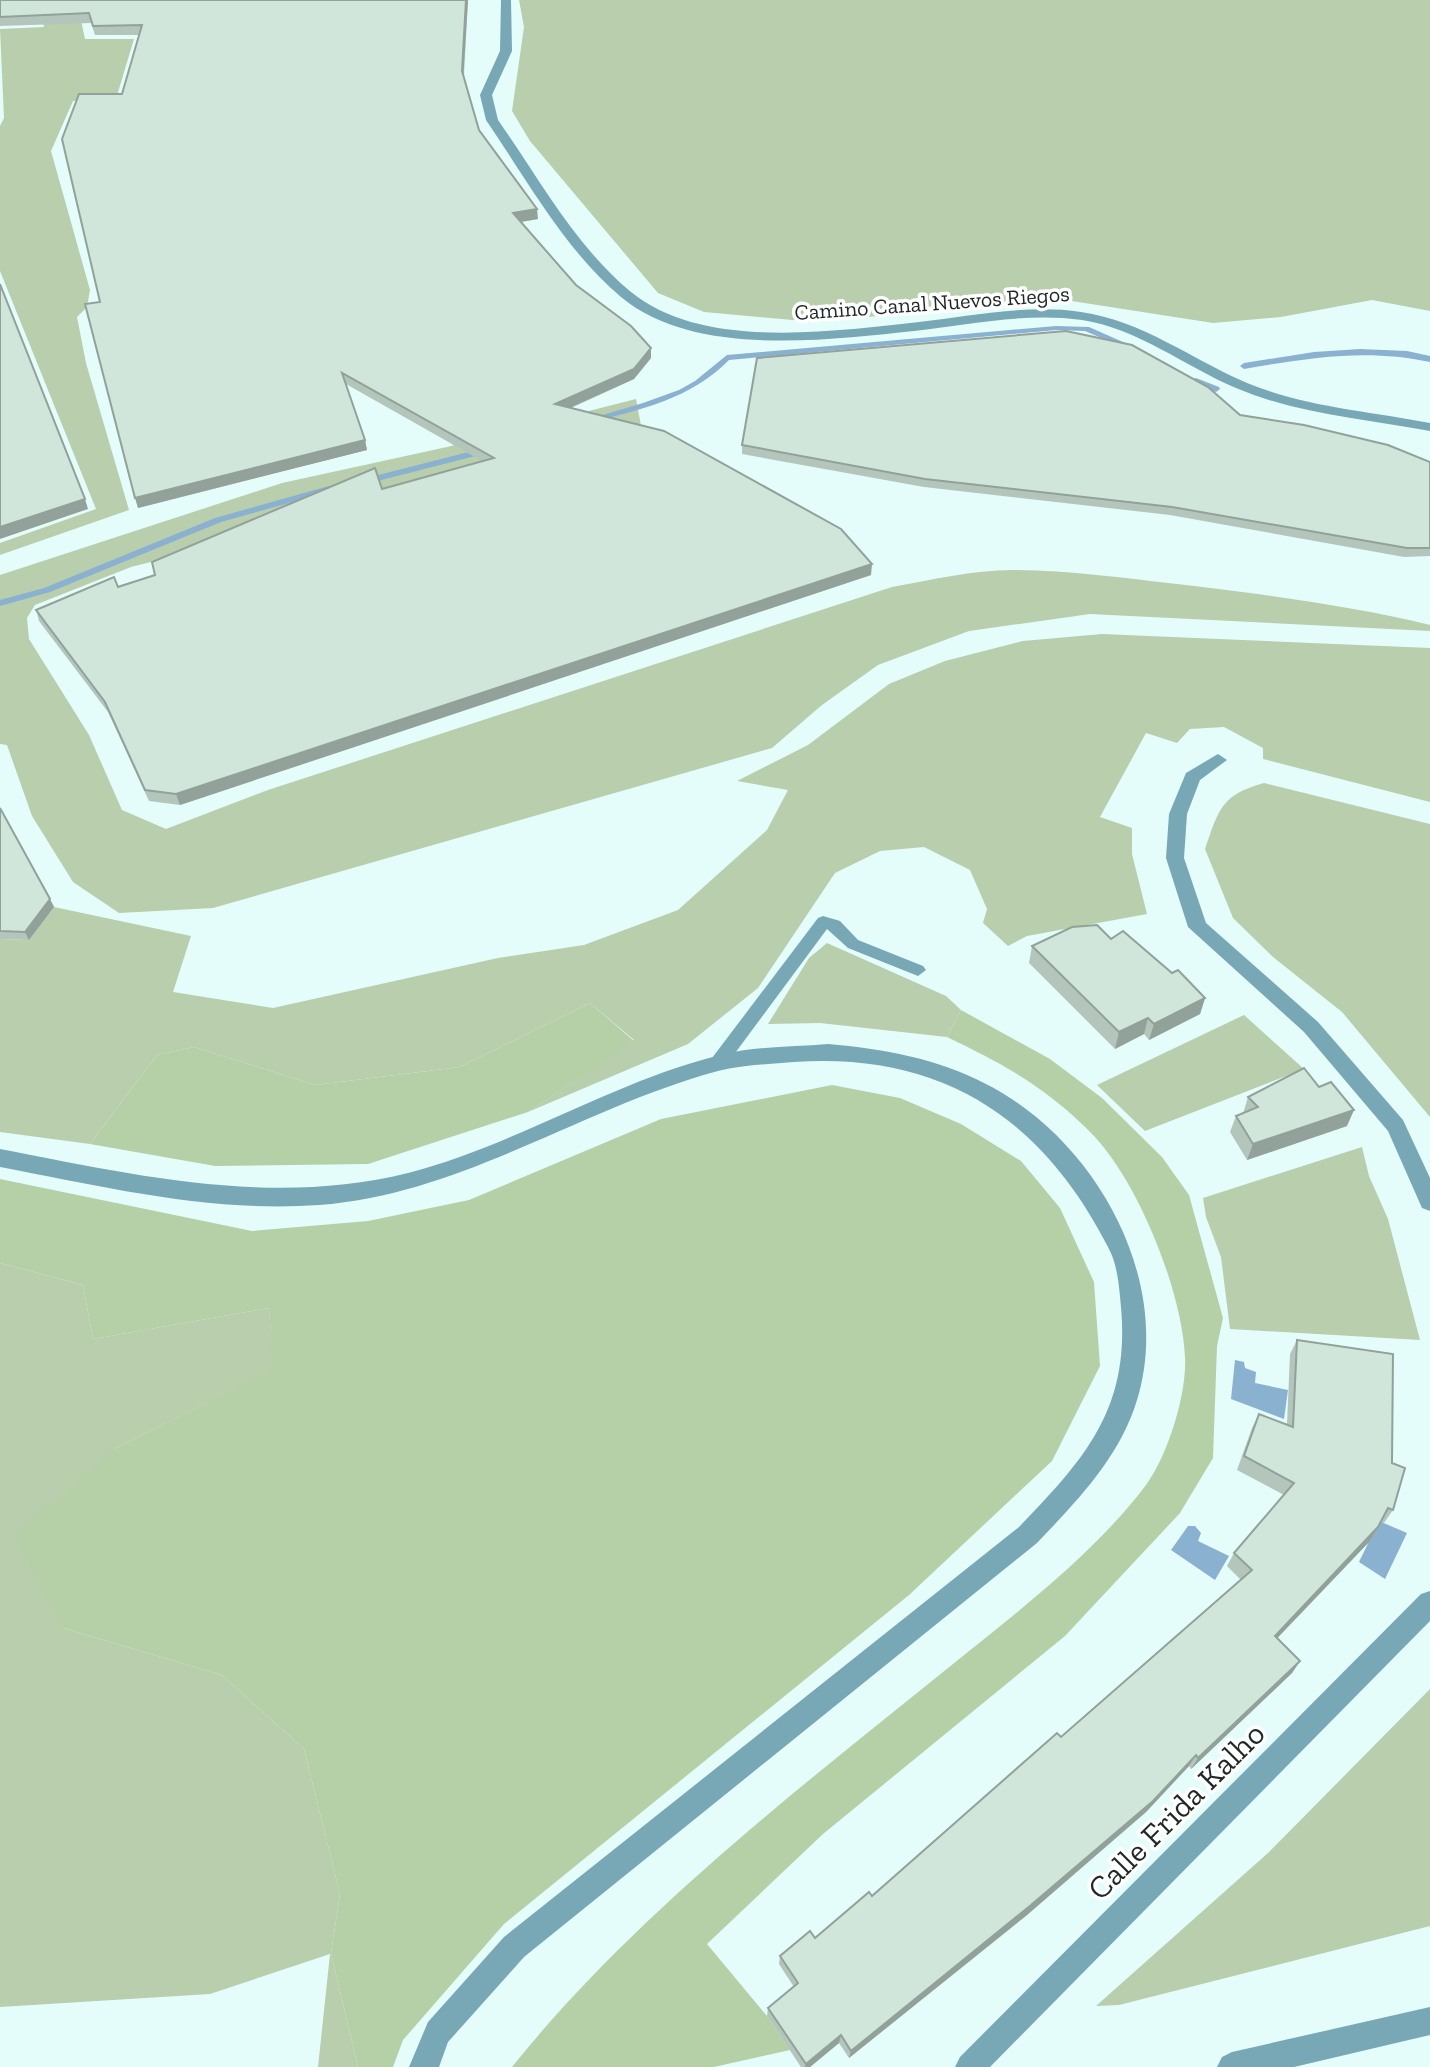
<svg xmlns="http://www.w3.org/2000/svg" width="1430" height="2067" font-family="'Zilla Slab',serif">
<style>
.green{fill:#b8cead}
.forest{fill:#b5d0a7}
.water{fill:#8bb1d1}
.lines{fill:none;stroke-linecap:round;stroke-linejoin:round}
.stream{fill:#8bb1d1;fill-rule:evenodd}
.service{fill:#78a8b5;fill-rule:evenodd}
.minor{fill:#78a8b5;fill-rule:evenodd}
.tertiary{fill:#78a8b5;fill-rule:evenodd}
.wall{fill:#b4c6bc}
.shaded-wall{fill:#92a199}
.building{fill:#d1e6db;stroke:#92a199;stroke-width:2}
.labels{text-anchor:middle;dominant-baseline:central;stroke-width:7;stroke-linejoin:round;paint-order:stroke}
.far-street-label{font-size:22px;fill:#1f2827;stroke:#fff}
.near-street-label{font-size:32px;fill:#1f2827;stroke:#fff}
</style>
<rect width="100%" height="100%" fill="#e4fdfb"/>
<g class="green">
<path d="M 39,0 L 77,2 L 85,39 L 134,39 L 116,99 L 73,101 L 51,151 L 90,290 L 87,307 L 77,317 L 86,363 L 129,510 L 0,555 L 0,543 L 96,509 L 0,271 L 0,126 L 4,118 L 0,29 L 44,27 Z"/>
<path d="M 519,0 L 1430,0 L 1430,311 L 1372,300 L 1281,317 L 1213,323 L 1059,299 L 815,322 L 704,312 L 658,293 L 530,141 L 512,111 L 524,27 Z"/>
<path d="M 636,399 L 643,436 L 131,567 L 35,605 L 27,618 L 29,639 L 89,735 L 122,810 L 166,829 L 268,790 L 892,587 C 931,580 972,570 1013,570 C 1068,570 1122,578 1177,584 C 1261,594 1347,605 1430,625 L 1430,631 L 1090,614 L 969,631 L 878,665 L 822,705 L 772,748 L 213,908 L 119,913 L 73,882 L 32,816 L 7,745 L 0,744 L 0,575 L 282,483 L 447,447 Z"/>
<path d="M 1102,634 L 1430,648 L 1430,802 L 1263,759 L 1263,748 L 1224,727 L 1190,729 L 1177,743 L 1146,733 L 1100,817 L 1132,828 L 1132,854 L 1147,914 L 1027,936 L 1008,946 L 983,923 L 987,909 L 970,870 L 924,847 L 880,851 L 835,873 L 758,988 L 688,1044 L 528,1112 L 634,1040 L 590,1003 L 460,1067 L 315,1085 L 194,1047 L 157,1055 L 90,1144 L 0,1132 L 0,939 L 29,940 L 54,907 L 191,936 L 173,992 L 273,1008 L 498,958 L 584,945 L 678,910 L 767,830 L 788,790 L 737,781 L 808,745 L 889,684 L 945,661 L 1023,641 Z"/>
<path d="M 1264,783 L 1430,824 L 1430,1117 L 1342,1012 L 1273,957 L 1233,918 L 1205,849 C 1219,809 1221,795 1264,783 Z"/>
<path d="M 827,943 L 946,996 L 961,1010 L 947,1037 L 820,1023 L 768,1024 L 809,958 Z"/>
<path d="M 1244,1015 L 1304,1069 L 1145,1131 L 1097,1085 Z"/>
<path d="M 1362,1147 L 1369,1176 L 1388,1219 L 1420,1340 L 1230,1329 L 1221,1257 L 1206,1217 L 1203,1198 Z"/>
<path d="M 0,1263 L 83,1285 L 93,1339 L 269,1308 L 274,1369 L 114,1449 L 63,1628 L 222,1675 L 304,1749 L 340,1894 L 331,1953 L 358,2067 L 318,2067 L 330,1954 L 210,1994 L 0,2007 Z"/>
<path d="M 1430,1689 L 1430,1926 L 1119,2005 L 1096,2006 L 1268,1853 Z"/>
</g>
<g class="forest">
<path d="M 590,1003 L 634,1041 L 528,1112 L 368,1164 L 215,1166 L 90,1144 L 157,1055 L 194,1047 L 315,1085 L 460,1067 Z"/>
<path d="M 961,1010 L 1050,1059 L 1102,1098 L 1162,1157 L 1189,1195 L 1223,1318 L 1217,1346 L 1213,1458 L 1180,1513 L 1065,1636 L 823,1834 L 707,1944 L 767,2016 L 790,2050 L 714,2067 L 512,2067 C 631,1918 799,1788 948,1668 C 1015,1614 1094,1554 1146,1485 C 1168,1455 1187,1394 1185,1357 C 1182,1291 1139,1184 1094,1136 C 1048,1088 1005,1065 947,1037 Z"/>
<path d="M 832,1085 L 900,1098 L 961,1124 L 1021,1161 L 1060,1208 L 1094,1282 L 1100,1366 L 1052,1461 L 909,1595 L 504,1924 L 403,2040 L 393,2067 L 358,2067 L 331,1953 L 340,1894 L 304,1749 L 222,1675 L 63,1628 L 16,1538 L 114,1449 L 273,1369 L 269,1308 L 93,1339 L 83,1285 L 0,1263 L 0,1179 L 252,1231 L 368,1221 L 469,1200 L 661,1119 Z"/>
</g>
<g class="water">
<path d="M 1235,1360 L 1244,1362 L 1245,1368 L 1256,1372 L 1255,1383 L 1288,1390 L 1284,1419 L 1231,1399 Z"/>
<path d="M 1379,1521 L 1407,1533 L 1385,1579 L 1359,1562 Z"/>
<path d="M 1188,1526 L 1195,1526 L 1201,1533 L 1198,1541 L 1229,1556 L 1215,1580 L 1171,1550 Z"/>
</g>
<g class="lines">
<g class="stream">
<path d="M 1056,326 L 1089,327 L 1141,350 L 1134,352 L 1085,331 L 1056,330 L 729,360 C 691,399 641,409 590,423 L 586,420 L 643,403 L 679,390 L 695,381 L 727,355 Z"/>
<path d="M 1360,349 L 1407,351 L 1430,356 L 1430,362 C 1367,348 1307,358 1244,369 L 1240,366 L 1244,363 L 1314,352 Z"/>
<path d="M 1196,378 L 1219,387 L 1220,389 L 1216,392 L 1193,383 L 1193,379 Z"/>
<path d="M 484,448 L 488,451 L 487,453 L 362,485 L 357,482 L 359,480 Z"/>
<path d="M 329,486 L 334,489 L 332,491 L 221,522 L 50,592 L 0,606 L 0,600 L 44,588 L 215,518 Z"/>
</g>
<path class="service" d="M 823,916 L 840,921 L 858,940 L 923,966 L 926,970 L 918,976 L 848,948 L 827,929 L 724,1068 L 712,1068 L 710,1063 L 712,1058 L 818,918 Z"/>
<g class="minor">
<path d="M 501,0 L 511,0 L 512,51 L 492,95 L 498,120 C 539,178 575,246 631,292 C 703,351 833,331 919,322 C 972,316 1028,304 1081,312 C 1143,321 1191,359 1247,383 C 1305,407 1369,411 1430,423 L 1430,431 C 1365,419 1297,414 1236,388 C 1184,366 1139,329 1082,320 C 1027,312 969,325 914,331 C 827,340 694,358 621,297 C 565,250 527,180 486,120 L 480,95 L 500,51 Z"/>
<path d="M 1218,754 L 1227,760 L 1200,780 L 1187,814 L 1184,858 L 1206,923 L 1318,1022 L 1403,1120 L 1430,1178 L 1430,1211 L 1422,1208 L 1388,1131 L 1304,1032 L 1188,927 L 1166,858 L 1169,814 L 1186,773 Z"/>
<path d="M 1430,1591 L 1430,1621 L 990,2067 L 955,2067 L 960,2057 L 1421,1594 Z"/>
<path d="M 1430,2007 L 1430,2035 L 1294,2067 L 1217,2067 L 1222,2057 L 1232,2052 Z"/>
</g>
<path class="tertiary" d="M 828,1044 C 884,1049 936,1058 986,1084 C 1095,1139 1174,1280 1137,1400 C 1120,1457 1077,1501 1037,1543 L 524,1957 L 448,2042 L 439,2067 L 409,2067 L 428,2022 L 504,1937 L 1019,1527 C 1086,1458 1130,1408 1121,1307 C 1119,1287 1118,1265 1108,1247 C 1042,1118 942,1052 794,1062 C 769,1064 742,1065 718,1071 C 581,1108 463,1194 319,1205 C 212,1213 105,1187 0,1167 L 0,1149 C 135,1175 272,1207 408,1173 C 516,1145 612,1082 720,1055 C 755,1046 793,1047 828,1044 Z"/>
</g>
<g class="wall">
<path d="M 0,0 L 468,0 L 464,75 L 479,130 L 538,219 L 521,222 L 576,285 L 651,358 L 634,379 L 571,408 L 871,575 L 180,805 L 149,801 L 108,712 L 39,621 L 36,610 L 155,575 L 382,489 L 482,461 L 346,384 L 365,440 L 367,450 L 138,508 L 100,302 L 139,35 L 95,35 L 91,23 L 0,26 Z"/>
<path d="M 1240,415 L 1430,462 L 1430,556 L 1404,557 L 1170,515 L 924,487 L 742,454 L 742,445 Z"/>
<path d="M 0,808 L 54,907 L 29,940 L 0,939 Z"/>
<path d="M 1111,939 L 1172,973 L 1205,998 L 1200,1014 L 1149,1040 L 1144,1034 L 1115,1049 L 1029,963 L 1032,946 Z"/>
<path d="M 1248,1097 L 1347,1126 L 1247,1160 L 1230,1132 L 1236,1116 L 1243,1114 Z"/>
<path d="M 1297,1340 L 1392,1463 L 1393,1510 L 1384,1523 L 1381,1522 L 1370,1541 L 1277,1638 L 1300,1661 L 1292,1673 L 1191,1769 L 1189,1766 L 1146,1812 L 1027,1915 L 849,2058 L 839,2043 L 810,2067 L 801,2067 L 767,2016 L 768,2008 L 794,1987 L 779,1964 L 780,1956 L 815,1938 L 872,1896 L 1061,1737 L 1241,1580 L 1227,1566 L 1234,1553 L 1284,1495 L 1237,1470 L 1252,1428 L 1259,1414 L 1287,1424 L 1290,1354 Z"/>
</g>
<g class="shaded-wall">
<path d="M 466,0 L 468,0 L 463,81 L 462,71 Z"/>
<path d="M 537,209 L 538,219 L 514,223 L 513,213 Z"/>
<path d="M 651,348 L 651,358 L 634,379 L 556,414 L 555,404 Z"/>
<path d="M 365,440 L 367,450 L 138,508 L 135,498 Z"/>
<path d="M 85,499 L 88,509 L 0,539 L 0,527 Z"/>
<path d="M 872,564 L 871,575 L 180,805 L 176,794 Z"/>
<path d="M 50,899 L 54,907 L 29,940 L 25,932 Z"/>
<path d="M 1205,998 L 1200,1014 L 1149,1040 L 1154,1024 Z"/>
<path d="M 1148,1018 L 1144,1034 L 1115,1049 L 1119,1032 Z"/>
<path d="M 1354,1110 L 1347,1126 L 1247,1160 L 1253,1144 Z"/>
<path d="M 1378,1527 L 1370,1541 L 1267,1649 L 1275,1636 Z"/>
<path d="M 1300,1661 L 1292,1673 L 1191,1769 L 1198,1758 Z"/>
<path d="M 1196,1755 L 1189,1766 L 1146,1812 L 1027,1915 L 849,2058 L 851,2051 Z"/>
<path d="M 841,2035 L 839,2043 L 810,2067 L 805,2067 L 806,2064 Z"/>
</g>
<g class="building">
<path d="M 0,0 L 466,0 L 462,71 L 479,130 L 537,209 L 513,213 L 576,285 L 631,326 L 651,348 L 634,369 L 555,404 L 664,431 L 841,529 L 872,564 L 176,794 L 145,790 L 105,702 L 36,610 L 114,577 L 118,587 L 155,575 L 152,562 L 375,468 L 382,489 L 494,458 L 342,373 L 365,440 L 135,498 L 85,304 L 100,302 L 62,139 L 79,94 L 122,94 L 142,25 L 93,26 L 89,13 L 0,17 Z"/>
<path d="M 0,284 L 85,499 L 0,527 Z"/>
<path d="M 1066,331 L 1132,345 L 1208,387 L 1240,415 L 1304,425 L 1388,445 L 1430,462 L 1430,548 L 1407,548 L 1172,507 L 925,479 L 742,445 L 757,358 Z"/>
<path d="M 0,808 L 50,899 L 25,932 L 0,931 Z"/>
<path d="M 1097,925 L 1111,939 L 1123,931 L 1172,973 L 1178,970 L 1205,998 L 1154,1024 L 1148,1018 L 1119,1032 L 1032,946 L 1072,927 Z"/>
<path d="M 1304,1068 L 1319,1087 L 1331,1082 L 1354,1110 L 1253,1144 L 1236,1116 L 1258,1107 L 1248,1097 Z"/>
<path d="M 1297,1340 L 1393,1354 L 1392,1463 L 1405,1468 L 1393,1510 L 1388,1508 L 1378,1527 L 1275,1636 L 1300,1661 L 1198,1758 L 1196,1755 L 1153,1801 L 1031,1905 L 851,2051 L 841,2035 L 806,2064 L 768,2008 L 798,1983 L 780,1956 L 810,1931 L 815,1938 L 869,1892 L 872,1896 L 1057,1733 L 1061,1737 L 1252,1570 L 1234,1553 L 1294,1483 L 1244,1456 L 1259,1414 L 1293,1427 Z"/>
</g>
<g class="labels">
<g class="far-street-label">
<text transform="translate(932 303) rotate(-4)">Camino Canal Nuevos Riegos</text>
</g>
<g class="near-street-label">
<text transform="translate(1176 1811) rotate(-45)">Calle Frida Kalho</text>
</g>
</g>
</svg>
